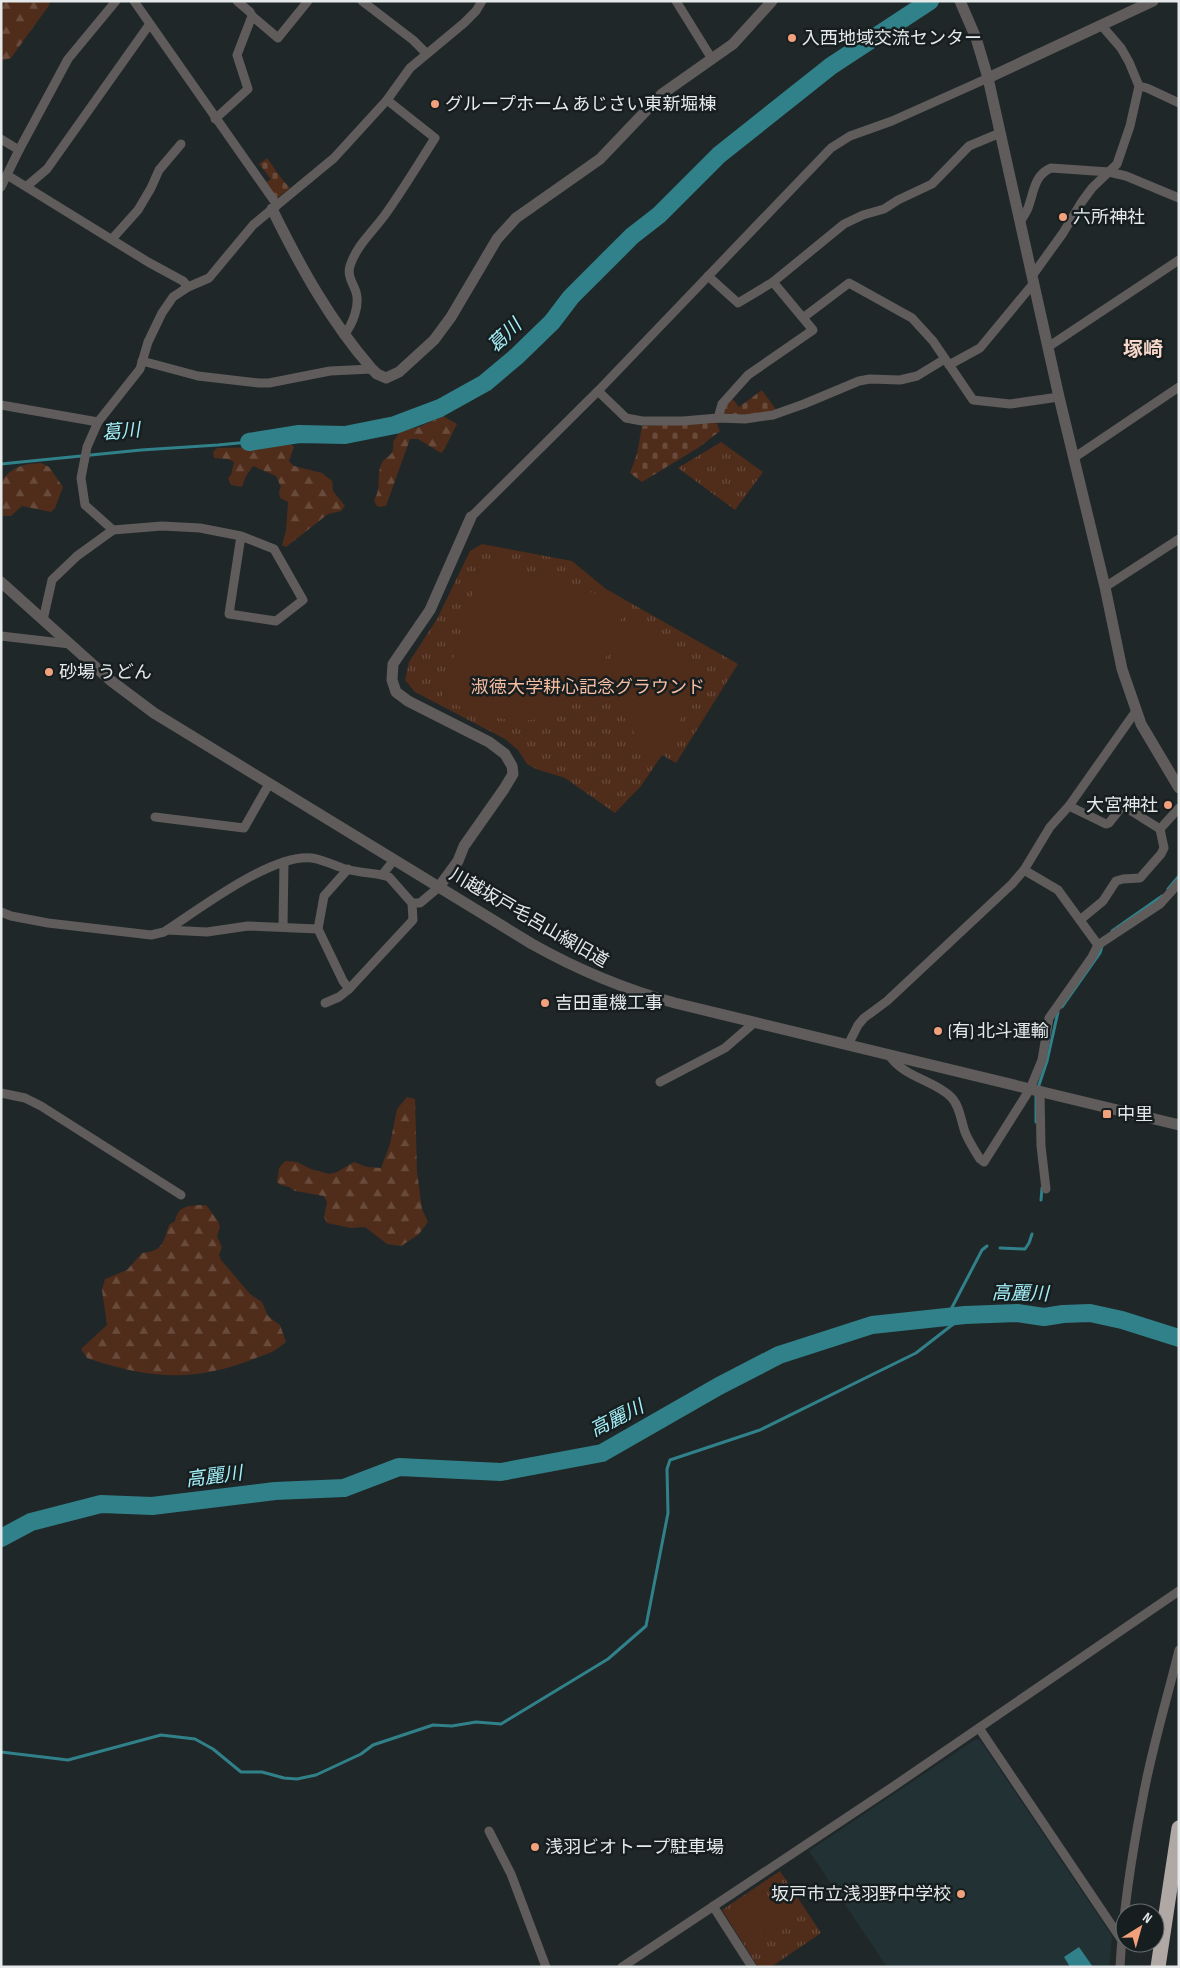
<svg xmlns="http://www.w3.org/2000/svg" width="1180" height="1968" font-family="'Sofia Sans Condensed','Noto Sans JP',sans-serif">
<style>
.built{fill:#223133}
.forest{fill:url(#forest-firs)}
.cemetery{fill:url(#cemetery-stones)}
.park{fill:url(#park-tufts)}
.garden{fill:#502c1b}
.water{fill:#308189}
.lines{fill:none;stroke-linecap:round;stroke-linejoin:round}
.stream{stroke:#308189;stroke-width:3}
.river{stroke:#308189;stroke-width:18}
.minor{stroke:#5f5c5b;stroke-width:9}
.tertiary{stroke:#5f5c5b;stroke-width:11}
.motorway{stroke:#b0a8a4;stroke-width:15}
.poi-dot{fill:#f1a17c;stroke:#171e1f;stroke-width:2}
.labels{text-anchor:middle;dominant-baseline:central;stroke-width:5;stroke-linejoin:round;paint-order:stroke}
.poi-label{font-size:18px;fill:#e5e9ea;stroke:#171e1f;text-anchor:start}
.park-label{font-size:18px;fill:#f6bca2;stroke:#171e1f}
.street-label{font-size:18px;fill:#e5e9ea;stroke:#171e1f}
.water-label{font-size:19px;font-style:italic;fill:#a3f0f9;stroke:#171e1f}
.quarter-label{font-size:20px;font-weight:bold;fill:#f8d8ca;stroke:#171e1f}
</style>
<defs>
<pattern id="forest-firs" width="22" height="20" patternUnits="userSpaceOnUse" patternTransform="scale(1.25)"><rect width="22" height="20" fill="#502c1b"/><path d="M5 1l3.5 6h-7zM16 11l3.5 6h-7z" fill="#694b3c"/></pattern>
<pattern id="cemetery-stones" width="16" height="16" patternUnits="userSpaceOnUse" patternTransform="scale(1.25)"><rect width="16" height="16" fill="#502c1b"/><path d="M2 7V4a2 2 0 0 1 4 0v3zM10 15v-3a2 2 0 0 1 4 0v3z" fill="#694b3c"/></pattern>
<pattern id="park-tufts" width="24" height="20" patternUnits="userSpaceOnUse" patternTransform="scale(1.25)"><rect width="24" height="20" fill="#502c1b"/><path d="M3 7l-1-3M5 7V3M7 7l1-3M15 17l-1-3M17 17v-4M19 17l1-3" fill="none" stroke="#694b3c"/></pattern>
</defs>
<rect width="100%" height="100%" fill="#202728"/>
<path class="built" d="M 976,1739 L 980,1740 L 1112,1936 L 1109,1967 L 887,1967 L 809,1851 Z"/>
<g class="forest">
<path d="M 1,1 L 47,1 L 50,4 L 11,58 L 1,61 Z"/>
<path d="M 443,416 L 457,424 L 444,450 L 441,453 L 418,439 L 410,439 L 386,506 L 379,507 L 376,505 L 374,500 C 382,488 376,478 381,465 C 385,454 395,459 393,442 L 400,431 L 419,427 Z"/>
<path d="M 281,443 L 289,444 L 294,447 L 289,461 L 294,466 L 322,473 L 332,481 L 333,491 L 345,506 L 341,511 L 328,514 L 286,547 L 282,545 L 286,531 L 288,502 L 280,498 L 279,492 L 281,487 L 276,476 L 253,466 L 246,476 L 242,487 L 231,485 L 228,478 L 231,475 L 234,462 L 228,459 L 214,458 L 213,452 L 217,448 L 265,447 Z"/>
<path d="M 41,463 L 49,467 L 63,487 L 55,508 L 51,512 L 22,506 L 11,516 L 3,516 L 1,482 C 11,467 23,464 41,463 Z"/>
<path d="M 407,1097 L 415,1099 L 417,1172 L 422,1209 L 428,1222 L 418,1235 L 401,1246 L 387,1244 L 365,1227 L 351,1228 L 327,1223 L 324,1217 L 327,1202 L 324,1196 L 295,1191 L 289,1187 L 281,1185 L 277,1182 L 279,1168 L 285,1161 L 297,1162 L 311,1169 L 329,1174 L 337,1172 L 354,1162 L 367,1167 L 381,1168 L 390,1144 L 397,1109 Z"/>
<path d="M 199,1205 L 206,1205 L 218,1221 L 220,1227 L 217,1236 L 222,1247 L 219,1255 L 221,1260 L 250,1294 L 262,1302 L 268,1316 L 280,1325 L 286,1342 C 274,1352 270,1353 256,1358 C 194,1383 149,1379 87,1358 L 81,1349 L 107,1325 L 102,1290 L 105,1279 L 127,1270 L 142,1253 C 163,1251 163,1243 169,1225 L 175,1221 C 178,1207 186,1206 199,1205 Z"/>
</g>
<g class="cemetery">
<path d="M 267,158 C 275,169 281,179 290,188 L 276,199 L 265,183 L 271,179 L 259,164 Z"/>
<path d="M 762,390 L 777,411 C 760,413 738,419 722,413 L 725,406 L 732,398 L 739,407 Z"/>
<path d="M 716,421 L 720,431 L 698,448 L 642,482 L 630,473 L 637,454 L 642,426 Z"/>
</g>
<g class="park">
<path d="M 721,442 L 763,472 L 735,510 L 678,468 Z"/>
<path d="M 482,544 L 572,561 L 606,589 L 738,664 L 676,763 L 662,755 L 641,786 L 615,813 L 565,778 L 536,769 L 527,764 L 518,750 L 505,739 L 415,692 L 405,680 L 409,662 L 437,619 L 470,551 Z"/>
<path d="M 780,1871 L 821,1933 L 771,1967 L 758,1967 L 722,1910 Z"/>
</g>
<g class="garden">
<path d="M 485,561 L 627,603 C 604,667 582,734 498,718 C 478,714 459,709 442,696 L 482,562 Z"/>
<path d="M 627,620 L 708,671 L 709,674 L 657,756 C 612,718 599,673 627,620 Z"/>
<path d="M 782,1884 L 801,1913 L 788,1922 L 768,1893 Z"/>
<path d="M 763,1896 L 782,1926 L 769,1934 L 750,1905 Z"/>
<path d="M 745,1908 L 764,1937 L 751,1946 L 731,1917 Z"/>
</g>
<path class="water" d="M 1079,1947 L 1093,1967 L 1070,1967 L 1064,1957 Z"/>
<g class="lines">
<g class="stream">
<path d="M 1,464 L 141,450 L 218,445 L 249,442"/>
<path d="M 1168,889 L 1179,876"/>
<path d="M 1112,931 L 1162,896"/>
<path d="M 1062,1007 L 1100,953 L 1102,946"/>
<path d="M 1038,1088 L 1047,1061 L 1058,1012"/>
<path d="M 1036,1094 L 1036,1122"/>
<path d="M 1041,1200 L 1042,1188"/>
<path d="M 1000,1248 L 1025,1249 L 1029,1243 L 1032,1234"/>
<path d="M 947,1317 L 982,1250 L 987,1246"/>
<path d="M 1,1752 L 68,1760 L 161,1735 L 195,1739 L 213,1749 L 241,1772 L 262,1772 L 284,1778 L 297,1779 L 316,1775 L 361,1754 L 373,1745 L 433,1725 L 452,1726 L 476,1722 L 501,1724 L 608,1659 L 646,1626 L 668,1513 L 667,1469 L 670,1460 L 760,1430 L 916,1353 L 965,1315"/>
</g>
<g class="river">
<path d="M 249,442 L 299,434 L 345,435 L 395,425 L 440,408 L 485,383 L 517,356 L 552,322 L 571,297 L 632,236 L 659,215 L 719,155 L 831,66 L 930,1"/>
<path d="M 1,1538 L 31,1522 L 101,1504 L 152,1506 L 275,1491 L 344,1488 L 399,1467 L 501,1472 L 602,1453 L 719,1386 L 779,1355 L 872,1325 L 965,1315 L 1017,1313 L 1044,1317 L 1063,1314 L 1090,1313 L 1122,1320 L 1179,1338"/>
</g>
<g class="minor">
<path d="M 134,1 L 277,205"/>
<path d="M 362,1 L 413,40 L 426,53"/>
<path d="M 676,1 L 712,59"/>
<path d="M 252,16 L 278,38 L 308,1"/>
<path d="M 1139,86 L 1147,88 L 1179,103"/>
<path d="M 215,119 L 248,89 L 237,55 L 252,16 L 250,12 L 237,1"/>
<path d="M 1,139 L 19,150"/>
<path d="M 7,175 L 148,262 L 183,281 L 188,287"/>
<path d="M 27,186 L 47,169 L 149,25"/>
<path d="M 1,187 L 19,150 L 68,59 L 116,1"/>
<path d="M 1020,222 C 1023,217 1026,213 1028,208 C 1034,192 1034,175 1051,168 L 1109,172 L 1126,176 L 1179,198"/>
<path d="M 112,239 L 138,210 L 151,188 L 159,170 L 181,144"/>
<path d="M 708,276 L 738,303 L 773,282"/>
<path d="M 1032,276 L 1063,233 L 1081,203 L 1092,188 L 1117,164 L 1130,126 L 1139,86 L 1129,62 L 1121,48 L 1102,26"/>
<path d="M 804,317 L 849,283 L 912,318 L 933,341 L 973,400 L 1010,404 L 1059,397"/>
<path d="M 344,335 C 353,324 360,305 356,292 C 353,283 347,276 350,266 C 357,244 374,231 387,212 C 404,188 419,163 435,138 L 387,100"/>
<path d="M 1048,347 L 1179,260"/>
<path d="M 142,361 L 198,376 L 259,383 L 269,383 L 330,371 L 372,369"/>
<path d="M 949,365 L 980,348 L 1033,284"/>
<path d="M 598,391 L 626,418 L 642,421 L 683,421 L 718,418 L 745,419 L 773,415 L 804,404 L 859,381 L 870,379 L 900,380 L 917,376 L 945,359"/>
<path d="M 1,405 L 98,422"/>
<path d="M 718,418 L 722,404 L 748,375 L 813,330 L 773,282 L 844,224 L 863,215 L 884,209 L 898,200 L 932,184 L 969,146 L 1000,133"/>
<path d="M 1075,457 L 1179,387"/>
<path d="M 471,517 L 598,391 L 831,148 L 850,136 L 892,121 L 988,78"/>
<path d="M 113,530 L 85,505 L 81,478 L 87,447 L 98,422 L 140,369 L 148,342 L 162,313 L 173,297 L 188,287 L 209,278 L 253,225 L 334,158 L 387,100 L 410,68 L 464,23 L 476,11 L 482,1"/>
<path d="M 1105,587 L 1179,539"/>
<path d="M 43,620 L 52,580 L 77,556 L 113,530 L 162,526 L 200,528 L 241,536 L 274,549 L 303,600 L 276,621 L 229,614 L 241,536"/>
<path d="M 1,636 L 70,644"/>
<path d="M 1069,806 L 1106,824 L 1109,823 L 1120,809 L 1125,807 L 1160,829"/>
<path d="M 155,817 L 244,828 L 269,784"/>
<path d="M 348,869 L 324,896 L 318,929 L 343,981 L 349,989"/>
<path d="M 1024,870 L 1058,890 L 1098,945"/>
<path d="M 412,903 L 420,903 L 439,887"/>
<path d="M 1,912 L 11,916 L 48,923 L 151,935 L 164,932 C 198,910 272,853 312,858 C 324,860 333,865 345,869 C 357,872 370,873 382,875 L 394,860"/>
<path d="M 1080,920 L 1103,901 L 1116,881 L 1123,879 L 1140,878 L 1161,854 L 1164,848 L 1160,829 L 1179,808"/>
<path d="M 283,927 L 284,862"/>
<path d="M 167,930 L 207,932 L 248,926 L 318,929"/>
<path d="M 325,1003 L 339,997 L 349,989 L 413,920 L 412,903 L 389,877 L 382,875"/>
<path d="M 848,1045 L 858,1025 L 864,1018 L 887,1001 L 1012,884 L 1024,870 L 1050,827 L 1069,806 L 1136,711"/>
<path d="M 888,1054 C 905,1079 933,1079 951,1097 C 960,1106 961,1121 965,1132 C 969,1142 975,1151 980,1159 L 984,1162 L 1030,1089 L 1042,1060 L 1049,1018 L 1092,957 L 1098,945 L 1160,904 L 1179,883"/>
<path d="M 660,1082 L 725,1048 L 755,1022"/>
<path d="M 1040,1092 L 1041,1146 L 1046,1189"/>
<path d="M 1,1093 L 25,1098 L 41,1106 L 181,1195"/>
<path d="M 979,1728 L 1121,1939"/>
<path d="M 489,1831 L 511,1874 L 546,1967"/>
<path d="M 713,1906 L 752,1967"/>
<path d="M 622,1967 L 894,1786 L 1179,1591"/>
<path d="M 1120,1967 C 1123,1910 1132,1853 1143,1797 C 1152,1748 1167,1699 1179,1650"/>
</g>
<g class="tertiary">
<path d="M 960,1 L 976,38 L 988,78 L 1059,397 L 1105,587 L 1122,669 L 1141,724 L 1179,788"/>
<path d="M 988,78 L 1153,1"/>
<path d="M 272,209 C 300,266 330,321 372,369 L 377,374 L 386,378 L 399,372 L 434,340 L 451,317 L 497,239 L 516,218 L 600,159 L 662,94 L 733,44 L 772,1"/>
<path d="M 1,582 L 110,680 L 154,713 L 532,944 C 580,971 623,989 675,1003 L 1179,1125"/>
<path d="M 439,887 L 458,861 L 464,846 L 504,789 L 513,774 L 512,766 L 505,754 L 489,742 L 408,701 L 396,692 L 392,680 L 393,664 L 430,610 L 471,517"/>
</g>
<path class="motorway" d="M 1158,1967 L 1179,1828"/>
</g>
<g class="poi-dot">
<circle cx="792" cy="38" r="5"/>
<circle cx="435" cy="104" r="5"/>
<circle cx="1063" cy="217" r="5"/>
<circle cx="49" cy="672" r="5"/>
<circle cx="1168" cy="805" r="5"/>
<circle cx="545" cy="1003" r="5"/>
<circle cx="938" cy="1031" r="5"/>
<rect x="1102" y="1109" width="10" height="10" rx="2.5"/>
<circle cx="535" cy="1847" r="5"/>
<circle cx="961" cy="1894" r="5"/>
</g>
<g class="labels">
<g class="poi-label">
<text x="802" y="38">入西地域交流センター</text>
<text x="445" y="104">グループホーム あじさい東新堀棟</text>
<text x="1073" y="217">六所神社</text>
<text x="59" y="672">砂場 うどん</text>
<text x="1158" y="805" text-anchor="end">大宮神社</text>
<text x="555" y="1003">吉田重機工事</text>
<text x="948" y="1031">(有) 北斗運輸</text>
<text x="1117" y="1114">中里</text>
<text x="545" y="1847">浅羽ビオトープ駐車場</text>
<text x="951" y="1894" text-anchor="end">坂戸市立浅羽野中学校</text>
</g>
<g class="park-label">
<text x="588" y="687">淑徳大学耕心記念グラウンド</text>
</g>
<g class="street-label">
<text transform="translate(529 918) rotate(30)">川越坂戸毛呂山線旧道</text>
</g>
<g class="water-label">
<text transform="translate(505 336) rotate(-44)">葛川</text>
<text transform="translate(121 432) rotate(-5)">葛川</text>
<text transform="translate(1020 1294) rotate(1)">高麗川</text>
<text transform="translate(617 1419) rotate(-27)">高麗川</text>
<text transform="translate(214 1477) rotate(-7)">高麗川</text>
</g>
<g class="quarter-label">
<text x="1143" y="350">塚崎</text>
</g>
</g>
<rect width="1180" height="1968" fill="none" stroke="#e5e9ea" stroke-width="5"/>
<g transform="translate(1140 1928) rotate(37)"><circle r="24" fill="#171e1f" stroke="#696f70"/>
<path d="M0-4L9 19L0 12L-9 19Z" fill="#f1a17c"/>
<text y="-8" font-size="14" font-weight="bold" text-anchor="middle" fill="#e5e9ea">N</text>
</g>
</svg>
